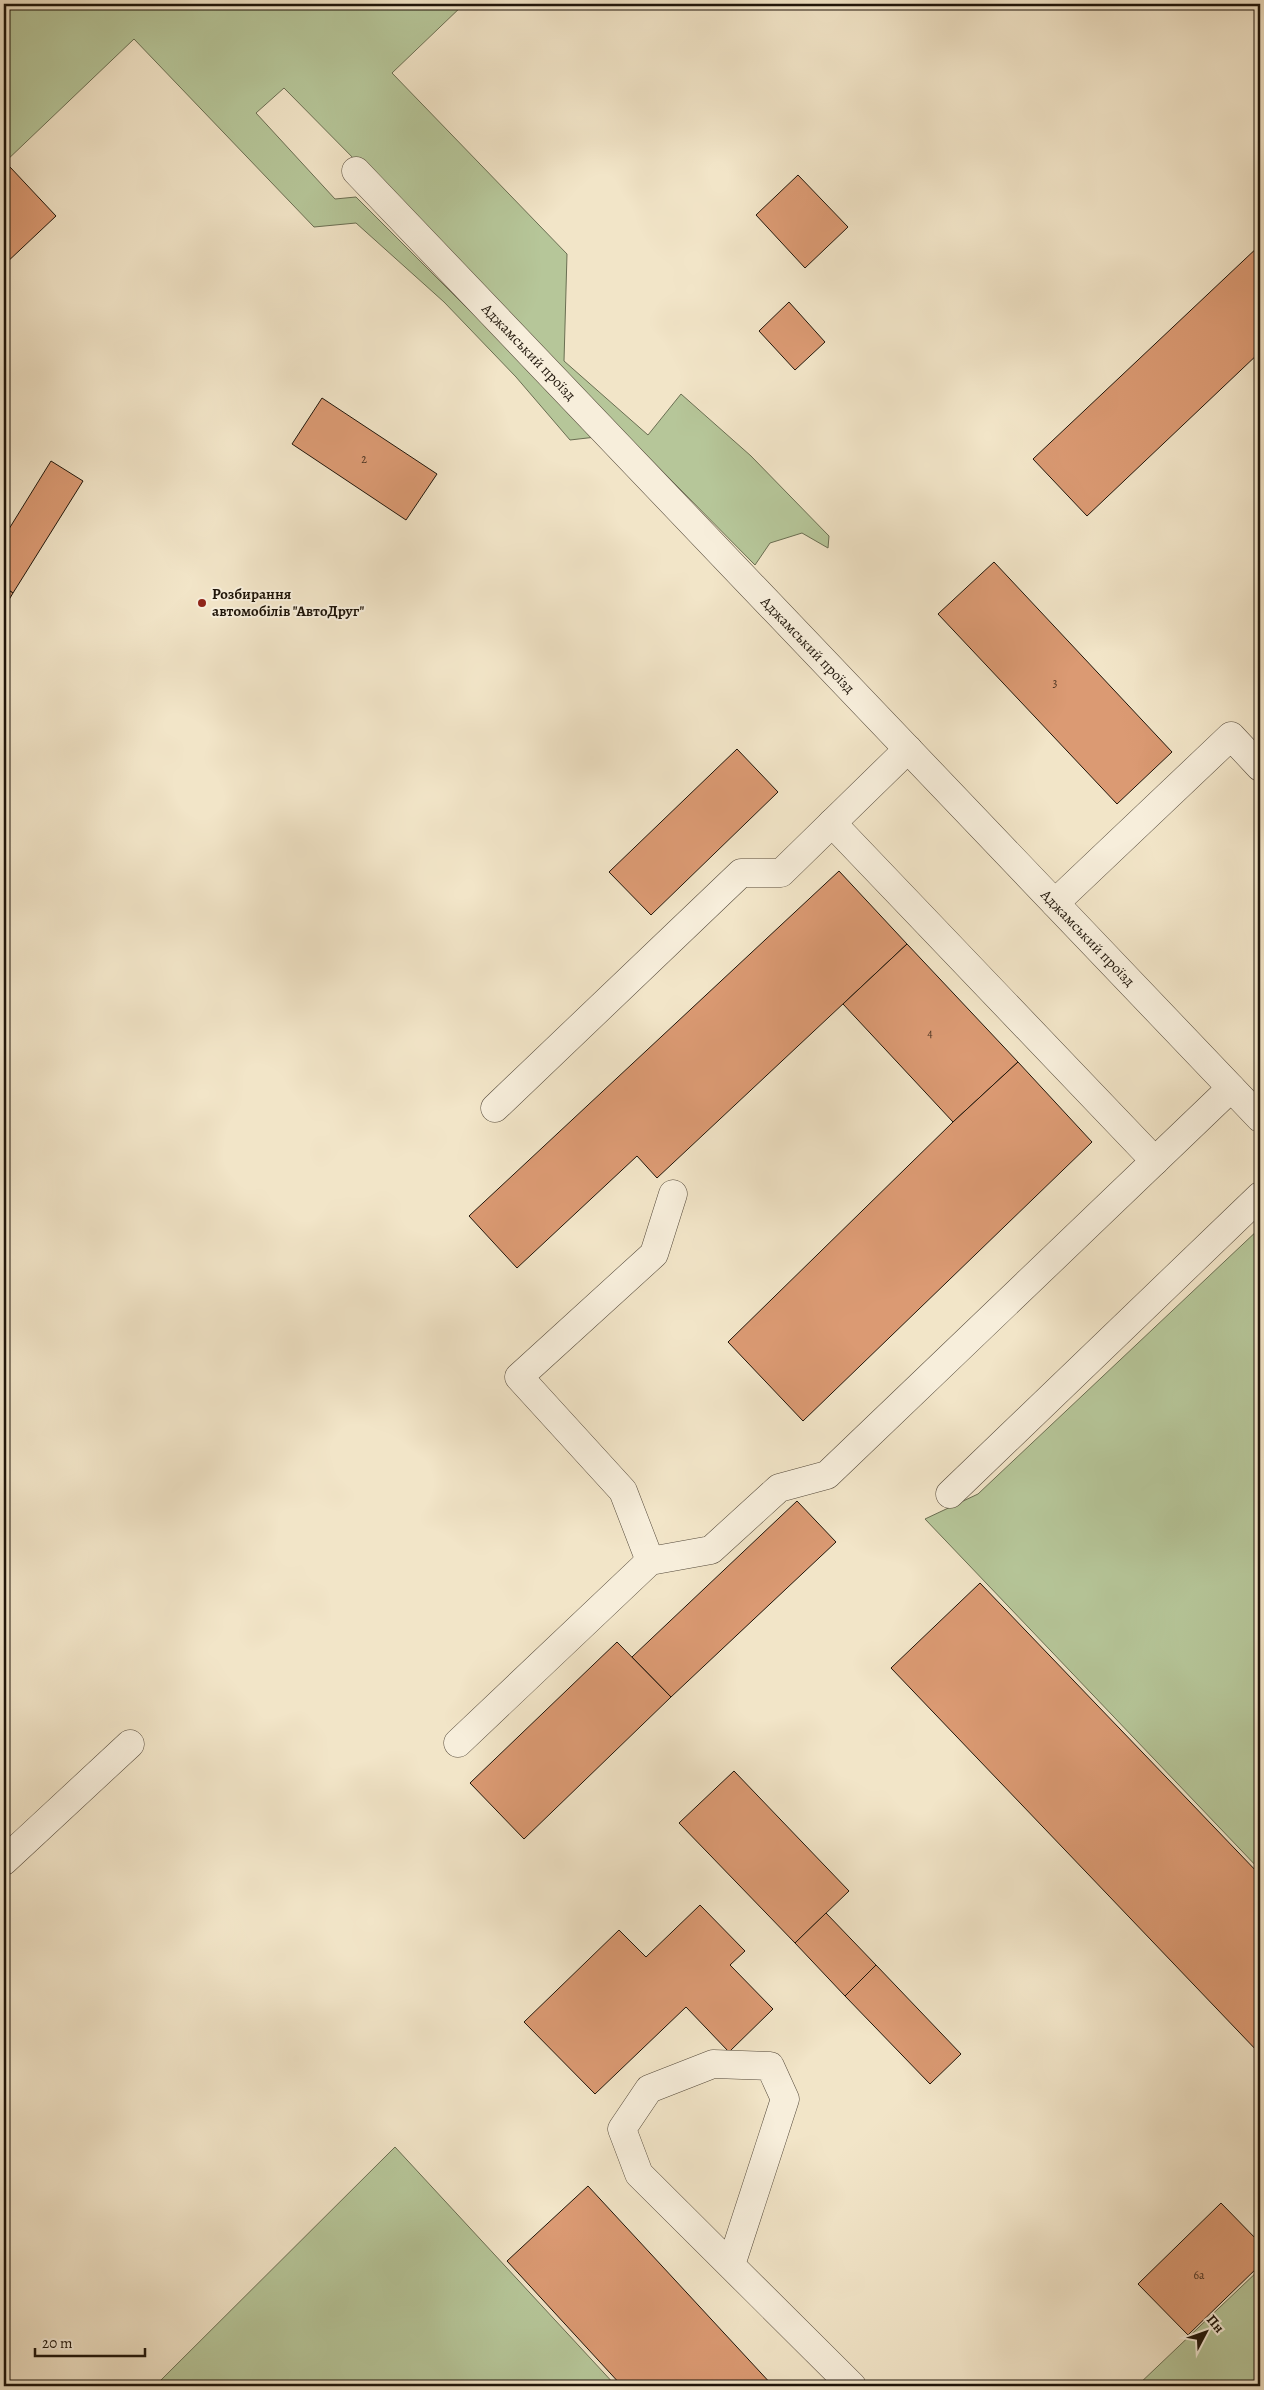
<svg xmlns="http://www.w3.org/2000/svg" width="1264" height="2390" font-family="Alegreya,serif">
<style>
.green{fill:#b6c699;stroke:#6a6e52}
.building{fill:#db9a73;stroke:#1f150a}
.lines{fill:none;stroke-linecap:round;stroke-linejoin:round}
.minor-casing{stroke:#54493a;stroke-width:29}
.minor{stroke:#f7eedb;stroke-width:28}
.poi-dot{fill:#8f2418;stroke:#f7eedb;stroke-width:2}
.labels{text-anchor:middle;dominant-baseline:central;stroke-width:4;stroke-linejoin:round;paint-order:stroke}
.number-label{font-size:12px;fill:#4e3624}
.street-label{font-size:15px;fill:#1f150a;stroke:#f7eedb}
.poi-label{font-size:15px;font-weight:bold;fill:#1f150a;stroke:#f7eedb;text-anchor:start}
</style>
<rect width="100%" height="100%" fill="#f2e5c8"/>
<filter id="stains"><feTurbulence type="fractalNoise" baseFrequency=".004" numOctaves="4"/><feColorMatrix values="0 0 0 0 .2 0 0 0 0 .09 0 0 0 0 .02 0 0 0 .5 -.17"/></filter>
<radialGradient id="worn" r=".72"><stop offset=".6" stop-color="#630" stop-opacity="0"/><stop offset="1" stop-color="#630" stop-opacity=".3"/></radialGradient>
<g class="green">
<path d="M 4,4 L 464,4 L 392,73 L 567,254 L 564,361 L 648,435 L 681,394 L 751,456 L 829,536 L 828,548 L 802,533 L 770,543 L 755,565 L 284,88 L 256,113 L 335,199 L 356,197 L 596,437 L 570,440 L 516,377 L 444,302 L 356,223 L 314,227 L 134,39 L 4,163 Z"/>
<path d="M 1260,1228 L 1260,1870 L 925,1519 L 978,1494 Z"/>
<path d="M 395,2147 L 616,2386 L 155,2386 Z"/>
<path d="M 1260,2269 L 1260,2386 L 1137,2386 Z"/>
</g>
<g class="building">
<path d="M 10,167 L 56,216 L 4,265 L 4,172 Z"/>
<path d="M 798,175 L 848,227 L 805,268 L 756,215 Z"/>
<path d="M 1260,245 L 1260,352 L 1087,516 L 1033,459 Z"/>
<path d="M 789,302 L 825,342 L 795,370 L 759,331 Z"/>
<path d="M 322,398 L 437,474 L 406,520 L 292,444 Z"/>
<path d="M 51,461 L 83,481 L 13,593 L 4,587 L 4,537 Z"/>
<path d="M 994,562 L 1172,752 L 1117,804 L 938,614 Z"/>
<path d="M 4,587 L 13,593 L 4,608 Z"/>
<path d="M 737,749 L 778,792 L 651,915 L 609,872 Z"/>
<path d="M 839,871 L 907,944 L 657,1178 L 637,1156 L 517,1268 L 469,1216 Z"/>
<path d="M 907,944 L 1018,1062 L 953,1122 L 843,1004 Z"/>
<path d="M 1018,1062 L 1092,1142 L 803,1421 L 728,1342 L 953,1122 Z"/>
<path d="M 797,1501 L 836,1542 L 671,1697 L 632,1657 Z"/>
<path d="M 980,1583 L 1260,1875 L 1260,2054 L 891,1668 Z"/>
<path d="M 617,1642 L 671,1697 L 524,1839 L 470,1783 Z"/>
<path d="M 734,1771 L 849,1891 L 795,1943 L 679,1823 Z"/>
<path d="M 700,1905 L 745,1951 L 730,1965 L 773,2009 L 729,2052 L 686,2007 L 595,2094 L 524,2022 L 619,1930 L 646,1957 Z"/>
<path d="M 826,1913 L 876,1965 L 845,1996 L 795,1943 Z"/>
<path d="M 876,1965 L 961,2054 L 930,2084 L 845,1996 Z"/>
<path d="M 588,2186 L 773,2386 L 622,2386 L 507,2261 Z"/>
<path d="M 1221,2203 L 1260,2243 L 1260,2265 L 1188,2335 L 1138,2284 Z"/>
</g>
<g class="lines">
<defs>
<g id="minor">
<path d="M 356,171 L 1260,1118"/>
<path d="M 832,823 L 1155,1161"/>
<path d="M 1055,903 L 1231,736 L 1260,767"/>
<path d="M 495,1108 L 741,873 L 781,873 L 908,749"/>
<path d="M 950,1494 L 1260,1196"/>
<path d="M 650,1561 L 623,1491 L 519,1377 L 654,1254 L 673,1194"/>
<path d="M 458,1743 L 650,1561 L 711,1550 L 779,1488 L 827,1475 L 1231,1088"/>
<path d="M 4,1861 L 130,1744"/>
<path d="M 731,2265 L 785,2099 L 770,2066 L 713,2064 L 649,2089 L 622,2129 L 639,2174 L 852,2386"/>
</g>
</defs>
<use href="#minor" class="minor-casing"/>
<use href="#minor" class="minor"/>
</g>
<circle class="poi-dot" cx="202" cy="603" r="5"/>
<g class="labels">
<g class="number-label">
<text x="364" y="459">2</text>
<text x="1055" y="683">3</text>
<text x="930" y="1033">4</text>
<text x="1199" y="2275">6а</text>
</g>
<g class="street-label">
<text transform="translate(529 352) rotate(46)">Аджамський проїзд</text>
<text transform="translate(808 645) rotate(46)">Аджамський проїзд</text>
<text transform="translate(1088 938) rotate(46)">Аджамський проїзд</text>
</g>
<g class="poi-label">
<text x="212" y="594">Розбирання<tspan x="212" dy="17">автомобілів "АвтоДруг"</tspan></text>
</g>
</g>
<rect width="1264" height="2390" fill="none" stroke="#f2e5c8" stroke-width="20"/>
<rect x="5" y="5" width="1254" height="2380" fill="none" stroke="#1f150a" stroke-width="2.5"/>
<rect x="10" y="10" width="1244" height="2370" fill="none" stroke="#1f150a"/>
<g transform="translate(1206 2332) rotate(49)" stroke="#f7eedb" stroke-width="4" paint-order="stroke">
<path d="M0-4L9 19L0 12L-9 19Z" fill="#1f150a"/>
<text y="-8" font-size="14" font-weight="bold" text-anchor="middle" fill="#1f150a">Пн</text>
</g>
<path d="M35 2348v8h110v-8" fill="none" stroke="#1f150a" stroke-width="2.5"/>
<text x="42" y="2348" font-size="15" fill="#1f150a" stroke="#f7eedb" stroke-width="4" paint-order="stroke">20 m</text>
<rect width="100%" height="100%" filter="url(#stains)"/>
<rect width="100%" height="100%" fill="url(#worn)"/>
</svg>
